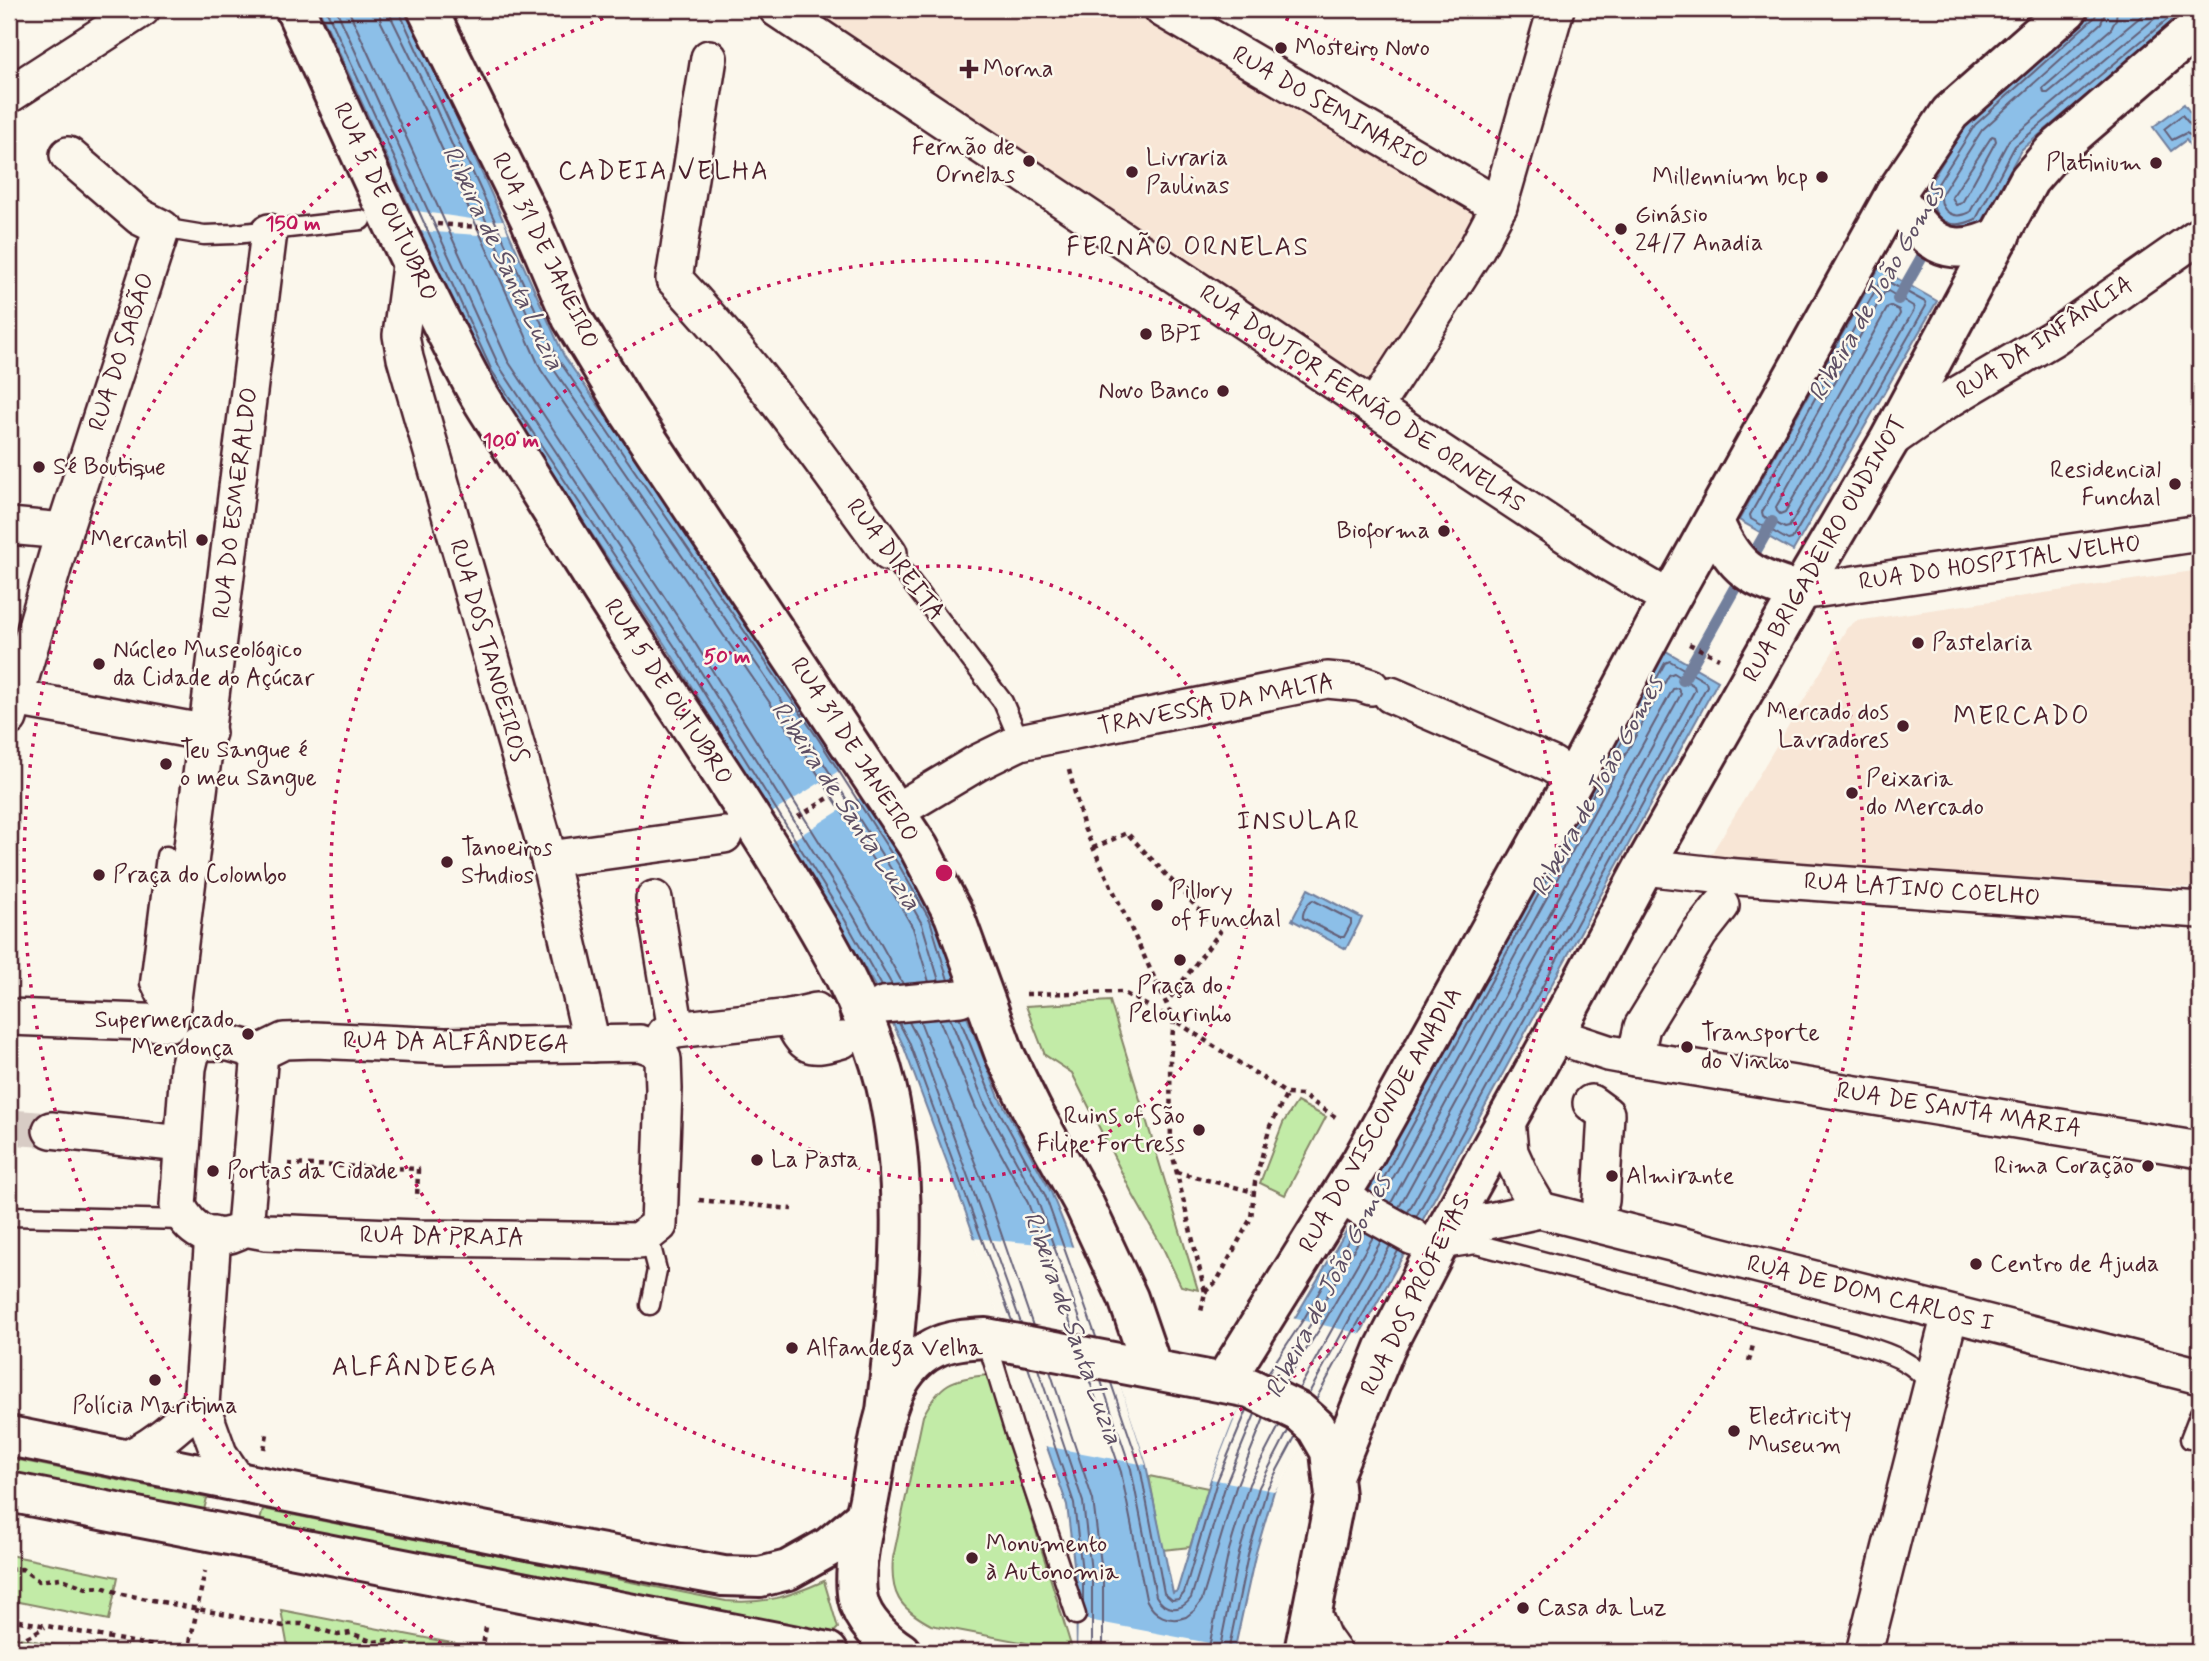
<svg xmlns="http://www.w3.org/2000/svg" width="2209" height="1661" font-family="Mynerve,sans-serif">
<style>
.built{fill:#f8e6d6}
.green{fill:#c2eba7;stroke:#868569;stroke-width:2}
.water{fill:#8cbfe8;stroke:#727f9c;stroke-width:2}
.pier{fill:#fbf7ec}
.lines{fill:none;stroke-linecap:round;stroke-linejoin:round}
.shore{stroke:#645f77;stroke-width:2}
.stream{stroke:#727f9c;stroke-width:12}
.street-tunnel{stroke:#d8ccc5;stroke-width:35;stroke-dasharray:35 18;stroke-linecap:butt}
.lane-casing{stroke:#4a1f2b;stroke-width:23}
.street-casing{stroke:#4a1f2b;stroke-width:40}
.secondary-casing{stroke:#4a1f2b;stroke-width:44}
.path{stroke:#4a1f2b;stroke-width:4.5;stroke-dasharray:5 5;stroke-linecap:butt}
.lane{stroke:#fbf7ec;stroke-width:18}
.street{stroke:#fbf7ec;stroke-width:35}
.secondary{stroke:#fbf7ec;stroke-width:38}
.ring{fill:none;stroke:#c2185b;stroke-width:3.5;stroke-dasharray:3.5 7}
.poi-dot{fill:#4a1f2b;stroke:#fbf7ec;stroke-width:2.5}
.labels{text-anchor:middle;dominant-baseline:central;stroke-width:5;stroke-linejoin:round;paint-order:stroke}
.poi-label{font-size:24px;fill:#4a1f2b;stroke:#fbf7ec;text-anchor:start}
.street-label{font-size:24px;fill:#4a1f2b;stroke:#fbf7ec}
.neighbourhood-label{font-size:26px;letter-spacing:2px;fill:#4a1f2b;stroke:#fbf7ec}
.water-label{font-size:26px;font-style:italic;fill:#5e4f64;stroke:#fbf7ec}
.centre{fill:#c2185b;stroke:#fbf7ec;stroke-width:3.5}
.ring-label{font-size:21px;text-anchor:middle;font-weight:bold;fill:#c2185b;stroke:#fbf7ec;stroke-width:5;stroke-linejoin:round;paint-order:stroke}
</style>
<rect width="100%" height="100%" fill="#fbf7ec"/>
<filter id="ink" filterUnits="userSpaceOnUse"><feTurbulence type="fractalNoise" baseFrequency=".0143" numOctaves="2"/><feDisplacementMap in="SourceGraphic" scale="14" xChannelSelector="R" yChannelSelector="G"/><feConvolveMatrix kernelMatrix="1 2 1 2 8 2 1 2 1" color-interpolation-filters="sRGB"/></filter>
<g filter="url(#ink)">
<g class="built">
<path d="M 798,9 L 1144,9 L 1171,27 L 1486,212 L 1369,390 Z"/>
<path d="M 2200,570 L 2200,888 L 1709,858 L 1847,628 L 1856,621 Z"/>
</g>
<g class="green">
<path d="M 1110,1001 L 1198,1290 L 1181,1286 L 1163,1248 L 1133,1195 L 1072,1073 L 1045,1055 L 1026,1006 Z"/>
<path d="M 1297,1102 L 1326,1117 L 1285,1195 L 1260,1183 L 1283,1123 Z"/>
<path d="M 988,1375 L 1073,1652 L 931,1625 C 899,1608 890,1594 893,1558 L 923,1416 C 940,1383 952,1378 988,1375 Z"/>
<path d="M 9,1458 L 207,1498 L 204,1510 L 9,1472 Z"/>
<path d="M 1149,1476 L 1208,1488 L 1190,1547 L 1163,1550 Z"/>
<path d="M 263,1509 L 726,1601 C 765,1604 788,1597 824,1581 L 838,1628 L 833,1633 L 260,1521 Z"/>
<path d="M 9,1555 L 118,1577 L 109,1620 L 9,1600 Z"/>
<path d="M 281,1610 L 467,1646 L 465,1652 L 304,1652 L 288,1648 Z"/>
<path d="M 9,1636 L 91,1652 L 9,1652 Z"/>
</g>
<g class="water">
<path d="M 319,9 L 404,9 L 450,102 L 564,356 L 710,566 L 906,864 L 937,917 L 965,1012 L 999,1097 L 1051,1192 L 1068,1234 L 1146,1465 L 1173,1593 L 1177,1591 L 1211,1479 L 1233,1423 L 1352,1221 L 1664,650 L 1718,681 L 1274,1491 L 1255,1556 L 1234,1652 L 1077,1652 L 1076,1581 L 1067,1505 L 966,1213 L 903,1045 L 877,990 L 839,923 L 673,657 L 486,374 Z"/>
<path d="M 2094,9 L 2190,9 L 2021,150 L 1981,224 L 1966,231 L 1941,228 L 1925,206 L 1925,191 L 1969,120 Z"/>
<path d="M 2184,104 L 2200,126 L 2200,145 L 2193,150 L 2186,140 L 2171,151 L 2153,127 Z"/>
<path d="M 1879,268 L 1937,301 L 1793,551 L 1739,520 Z"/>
<path d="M 1308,889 L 1362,918 L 1346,949 L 1292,920 Z"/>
</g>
<g class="pier">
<path d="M 410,210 L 485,221 L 503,220 L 508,233 L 479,235 L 419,231 Z"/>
<path d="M 845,767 L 863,796 L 788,843 L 770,814 Z"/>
<path d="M 971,1238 L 1076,1247 L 1146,1465 L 1045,1446 Z"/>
<path d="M 1292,1318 L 1362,1334 L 1285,1477 L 1274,1491 L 1211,1479 L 1233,1423 L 1260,1366 Z"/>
<path d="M 1078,1618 L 1235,1648 L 1235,1652 L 1077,1652 Z"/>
</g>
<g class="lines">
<g class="shore">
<path d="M 326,9 L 492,371 L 679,653 L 845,920 L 882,986"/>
<path d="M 336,9 L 499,366 L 686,648 L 853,915 L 892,985"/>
<path d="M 348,9 L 508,361 L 695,643 L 862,910 L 903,984"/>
<path d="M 379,9 L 381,22 L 426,113 L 541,370 L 803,751 L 884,877 L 913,928 L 929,982"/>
<path d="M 390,9 L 391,17 L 436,109 L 550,364 L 812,745 L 893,872 L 922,924 L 939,981"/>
<path d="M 398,9 L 558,359 L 819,740 L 900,867 L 930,920 L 948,980"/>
<path d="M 2098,9 L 2095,17 L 1975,125 L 1932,193 C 1931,221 1951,231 1976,219 L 2015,146 L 2180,9"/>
<path d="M 2107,9 L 2101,23 L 1982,130 L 1941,195 C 1940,213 1955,220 1970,212 L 2009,140 L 2166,9"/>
<path d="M 2117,9 L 2116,19 L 2111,29 L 2043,88 L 2044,93 L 2048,93 L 2150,9"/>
<path d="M 2200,130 L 2193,128 L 2182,115 L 2164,129 L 2172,140 L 2186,133 L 2200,140"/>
<path d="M 1992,136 L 1995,137 L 1996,141 L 1962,203 L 1956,205 L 1952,197 Z"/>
<path d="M 1881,280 L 1885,280 L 1925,302 L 1926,306 L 1792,539 L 1788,540 L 1751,519 L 1750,515 Z"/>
<path d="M 1888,291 L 1913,306 L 1914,310 L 1789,527 L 1785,528 L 1763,516 L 1762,512 L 1884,293 Z"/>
<path d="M 1891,306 L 1899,310 L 1900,314 L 1785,512 L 1780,514 L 1777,511 L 1776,507 L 1888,307 Z"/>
<path d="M 1313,900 L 1351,920 L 1351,924 L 1344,937 L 1340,937 L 1303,918 C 1302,912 1308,902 1313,900 Z"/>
<path d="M 959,1017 L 993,1100 L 1045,1195 L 1096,1337"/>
<path d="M 950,1018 L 985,1104 L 1037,1199 L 1086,1336"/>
<path d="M 939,1019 L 976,1108 L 1028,1203 L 1074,1333"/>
<path d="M 920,1021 L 991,1204 L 1033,1326"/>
<path d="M 909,1022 L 918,1039 L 1021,1323"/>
<path d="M 899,1023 L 909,1042 L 1012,1321"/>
<path d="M 1375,1194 L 1665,663 L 1670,661 L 1706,682 L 1707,686 L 1416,1217"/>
<path d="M 1382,1198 L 1669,675 L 1674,673 L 1694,686 L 1695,690 L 1408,1212"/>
<path d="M 1391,1203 L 1673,689 L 1678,688 L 1681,694 L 1399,1207"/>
<path d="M 1028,1367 L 1074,1503 L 1083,1580 L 1083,1604"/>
<path d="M 1038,1369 L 1083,1502 L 1092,1580 L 1092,1652"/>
<path d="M 1050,1371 L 1093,1500 L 1103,1580 L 1103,1652"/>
<path d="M 1268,1373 L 1305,1317 L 1356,1227"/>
<path d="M 1276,1377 L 1312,1322 L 1364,1232"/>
<path d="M 1089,1379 L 1121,1472 L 1146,1599 C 1154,1616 1169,1623 1186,1617 L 1195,1610 L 1202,1600 L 1236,1487 L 1264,1418"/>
<path d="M 1101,1381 L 1131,1469 L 1156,1596 C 1165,1612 1181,1612 1191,1598 L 1226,1484 L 1255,1414"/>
<path d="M 1285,1382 L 1321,1327 L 1373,1237"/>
<path d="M 1111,1383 L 1140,1467 L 1164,1593 L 1172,1600 L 1179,1599 L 1184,1593 L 1217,1481 L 1247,1410"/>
<path d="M 1299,1389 L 1381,1241"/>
<path d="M 1309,1393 L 1390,1246"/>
<path d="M 1316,1399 L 1398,1251"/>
<path d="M 1208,1652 L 1229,1550 L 1249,1484 L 1279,1426"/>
<path d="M 1219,1652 L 1239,1553 L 1259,1487 L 1288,1431"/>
<path d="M 1228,1652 L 1248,1555 L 1267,1489 L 1295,1437"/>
</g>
<g class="stream">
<path d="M 1898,299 L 1931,241"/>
<path d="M 1683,680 L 1772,522"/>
</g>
<path class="street-tunnel" d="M 9,1127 L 51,1130"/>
<defs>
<g id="lane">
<path d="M 162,228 L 204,235 L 235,234 L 361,220"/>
<path d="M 889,553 L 1003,702 L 1020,742"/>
<path d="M 166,1016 L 150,983 L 166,856"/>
<path d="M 9,1216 L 185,1220"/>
<path d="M 648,1235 L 657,1270 L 650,1305"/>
<path d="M 1436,1250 L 1476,1244 L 1853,1342 C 1884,1352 1914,1359 1932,1387"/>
<path d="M 986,1338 L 1015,1433 L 1076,1615"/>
<path d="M 2190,1439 L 2200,1413"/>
</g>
<g id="street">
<path d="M 777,9 L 1374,408 L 1604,560 L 1670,599"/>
<path d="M 1162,9 L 1499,206"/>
<path d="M 709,58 L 674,279 C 754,363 820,459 889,553"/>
<path d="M 9,95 L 142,9"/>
<path d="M 411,258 L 401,335 L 405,358 L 549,859 L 592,1044"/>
<path d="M 1374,408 L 1477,248 L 1499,206 L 1556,9"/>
<path d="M 1889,441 L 1940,405 L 2053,338 L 2200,235"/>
<path d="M 9,526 L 64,531"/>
<path d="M 1800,592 L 2200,533"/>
<path d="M 1391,695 L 1551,764 L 1574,779"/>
<path d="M 9,697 L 208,733"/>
<path d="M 9,718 L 64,531 L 162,228 L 140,217 L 68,155"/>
<path d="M 895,812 L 977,763 L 1020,742 L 1327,680 L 1359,683 L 1371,687"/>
<path d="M 549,859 L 724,835"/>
<path d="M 1644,867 L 1724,876 L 2200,910"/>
<path d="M 654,899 L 676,1030"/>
<path d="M 883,1005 L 960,998"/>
<path d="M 9,1017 L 170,1023 L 269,232"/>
<path d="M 790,1017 L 816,1011 L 820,1015 L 822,1024 L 818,1030"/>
<path d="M 1554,1035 L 1608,1053 L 1635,1058 L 2200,1150"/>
<path d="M 210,1042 L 229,1043 L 247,1048 L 257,1054 L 259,1064 L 245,1228 C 216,1246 192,1234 178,1206 L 188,1068 L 191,1055 L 198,1043 Z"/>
<path d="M 657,1049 L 665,1034 L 676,1030 L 790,1017 C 805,1048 808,1050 842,1040"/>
<path d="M 257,1054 L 284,1041 L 315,1040 L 445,1046 L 640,1043 L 657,1049"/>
<path d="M 1635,1058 L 1642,1027 L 1699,934 L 1721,906"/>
<path d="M 1591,1103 L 1606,1114 L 1601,1201"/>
<path d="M 1507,1120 L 1510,1152 L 1524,1183 L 1540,1210"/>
<path d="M 51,1130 L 182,1144"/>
<path d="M 1359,1207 L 1413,1237"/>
<path d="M 1448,1226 L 1489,1221 L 1540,1210 L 2200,1376"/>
<path d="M 245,1228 L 266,1232 L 417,1238 L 639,1241 L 659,1225 L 664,1089 L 663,1059 L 657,1049"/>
<path d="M 213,1235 L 201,1404 L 219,1454 L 238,1482"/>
<path d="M 123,1460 C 154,1448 177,1425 201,1404"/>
<path d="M 1313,1614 L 1323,1638 L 1333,1652"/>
<path d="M 1864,1652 L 1950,1314"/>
</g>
<g id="secondary">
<path d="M 295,9 C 352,135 408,262 473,384 C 484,405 498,424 510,444 C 535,484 560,524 585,564 C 650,668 721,768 785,873 C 826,939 867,1008 886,1085 C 912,1193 898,1302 886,1412"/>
<path d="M 427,9 L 530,219 L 572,318 L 627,409 L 919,848 L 954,915 L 1005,1055 L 1032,1110 L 1084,1204 L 1128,1298 L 1152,1368"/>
<path d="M 1895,194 C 1924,239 1945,264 2000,236"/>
<path d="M 1714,522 C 1734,569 1752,579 1800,592"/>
<path d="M 1224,1382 L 1362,1160 L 1574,779 L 1670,599 L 1895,194 L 1950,113 L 2068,9"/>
<path d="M 9,1436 L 522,1539 L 723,1576 L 760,1577 L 788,1570 L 829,1547 L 865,1517"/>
<path d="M 1334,1473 L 1385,1348 L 1448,1226 L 1554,1035 L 1644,867 L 1800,592 L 1889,441 L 2029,180 L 2054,151 L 2200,25"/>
<path d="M 9,1492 L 828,1652"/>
<path d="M 901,1652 C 884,1641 862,1620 858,1599 C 852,1571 863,1527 869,1499 C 879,1449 881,1374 934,1348 C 950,1340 968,1339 986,1338 L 1250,1388 L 1299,1412 L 1316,1427 L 1330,1451 L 1335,1496 L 1304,1652"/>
</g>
</defs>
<use href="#lane" class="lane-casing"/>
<use href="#street" class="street-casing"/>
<use href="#secondary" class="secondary-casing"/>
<g class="path">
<path d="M 437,224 L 491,228"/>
<path d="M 9,280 L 10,281"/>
<path d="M 1689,644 L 1719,658"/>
<path d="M 1778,714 L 1851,717"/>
<path d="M 1069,770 L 1084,828 L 1174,1020"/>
<path d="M 798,817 L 835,794"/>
<path d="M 1093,848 L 1127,833 L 1220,932 L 1166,1003"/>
<path d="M 1026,994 L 1122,992 L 1174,1020 L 1287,1094 L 1302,1095 L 1337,1118"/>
<path d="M 1174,1020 L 1170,1060 L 1171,1148 L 1205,1292 L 1201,1312"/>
<path d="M 288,1164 L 418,1169 L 417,1199"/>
<path d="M 1176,1172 L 1254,1192"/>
<path d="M 699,1200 L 792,1209"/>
<path d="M 1205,1292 L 1217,1281 L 1251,1218 L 1255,1182 L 1270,1126 L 1287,1094"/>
<path d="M 1749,1361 L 1753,1345"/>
<path d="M 264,1449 L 267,1434"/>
<path d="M 9,1570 L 22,1569 L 39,1581 L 60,1578 L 86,1588 L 102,1587 L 122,1594 L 283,1626 L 284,1624 L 302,1624 L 338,1635 L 351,1633 L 373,1642 L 389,1640 L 402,1647 L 431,1649 L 437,1652"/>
<path d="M 9,1619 L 186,1652"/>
<path d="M 9,1647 L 45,1627"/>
<path d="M 188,1652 L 205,1571"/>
<path d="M 482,1652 L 486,1627"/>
</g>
<use href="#lane" class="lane"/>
<use href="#street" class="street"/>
<use href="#secondary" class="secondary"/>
</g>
</g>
<g class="ring">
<circle cx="944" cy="873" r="307"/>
<circle cx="944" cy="873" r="613"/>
<path d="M450 1649A920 920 0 0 1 622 11M1266 11A920 920 0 0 1 1438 1649"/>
</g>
<g class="poi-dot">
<circle cx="1281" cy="48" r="7"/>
<path d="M965.5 58.5h7v7h7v7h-7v7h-7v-7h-7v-7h7z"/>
<circle cx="1029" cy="161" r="7"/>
<circle cx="2156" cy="163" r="7"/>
<circle cx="1132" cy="172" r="7"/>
<circle cx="1822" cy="177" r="7"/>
<circle cx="1621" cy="229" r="7"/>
<circle cx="1146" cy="334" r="7"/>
<circle cx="1223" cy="391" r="7"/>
<circle cx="39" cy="467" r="7"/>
<circle cx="2175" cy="484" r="7"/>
<circle cx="1444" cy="531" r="7"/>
<circle cx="202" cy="540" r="7"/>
<circle cx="1918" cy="643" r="7"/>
<circle cx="99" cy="664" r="7"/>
<circle cx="1903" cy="726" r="7"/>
<circle cx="166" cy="764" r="7"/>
<circle cx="1852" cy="793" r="7"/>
<circle cx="447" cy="862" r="7"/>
<circle cx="99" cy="875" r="7"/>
<circle cx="1157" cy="905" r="7"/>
<circle cx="1180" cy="960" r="7"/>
<circle cx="248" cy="1034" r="7"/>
<circle cx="1687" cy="1047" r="7"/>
<circle cx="1199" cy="1130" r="7"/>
<circle cx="757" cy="1160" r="7"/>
<circle cx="2148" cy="1166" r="7"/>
<circle cx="213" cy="1171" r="7"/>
<circle cx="1612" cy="1176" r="7"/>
<circle cx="1976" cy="1264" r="7"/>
<circle cx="792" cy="1348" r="7"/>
<circle cx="155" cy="1380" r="7"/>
<circle cx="1734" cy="1431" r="7"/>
<circle cx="972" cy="1558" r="7"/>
<circle cx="1523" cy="1608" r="7"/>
</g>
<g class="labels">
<g class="poi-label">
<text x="1295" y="48">Mosteiro Novo</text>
<text x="983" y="69">Morna</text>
<text x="1015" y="147" text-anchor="end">Fernão de<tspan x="1015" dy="28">Ornelas</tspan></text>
<text x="1146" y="158">Livraria<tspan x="1146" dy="28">Paulinas</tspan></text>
<text x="2142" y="163" text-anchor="end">Platinium</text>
<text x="1808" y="177" text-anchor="end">Millennium bcp</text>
<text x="1635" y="215">Ginásio<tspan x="1635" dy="28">24/7 Anadia</tspan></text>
<text x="1160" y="334">BPI</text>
<text x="1209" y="391" text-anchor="end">Novo Banco</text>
<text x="53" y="467">Sé Boutique</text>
<text x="2161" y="470" text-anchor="end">Residencial<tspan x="2161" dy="28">Funchal</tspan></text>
<text x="1430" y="531" text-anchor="end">Bioforma</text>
<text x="188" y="540" text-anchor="end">Mercantil</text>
<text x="1932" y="643">Pastelaria</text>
<text x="113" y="650">Núcleo Museológico<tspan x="113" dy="28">da Cidade do Açúcar</tspan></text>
<text x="1889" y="712" text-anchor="end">Mercado dos<tspan x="1889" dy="28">Lavradores</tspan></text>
<text x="180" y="750">Teu Sangue é<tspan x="180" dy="28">o meu Sangue</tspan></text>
<text x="1866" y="779">Peixaria<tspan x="1866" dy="28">do Mercado</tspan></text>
<text x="461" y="848">Tanoeiros<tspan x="461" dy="28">Studios</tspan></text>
<text x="113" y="875">Praça do Colombo</text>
<text x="1171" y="891">Pillory<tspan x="1171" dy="28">of Funchal</tspan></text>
<text x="1180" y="986" text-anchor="middle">Praça do<tspan x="1180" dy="28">Pelourinho</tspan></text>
<text x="234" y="1020" text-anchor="end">Supermercado<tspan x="234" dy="28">Mendonça</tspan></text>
<text x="1701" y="1033">Transporte<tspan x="1701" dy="28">do Vinho</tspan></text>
<text x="1185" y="1116" text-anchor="end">Ruins of São<tspan x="1185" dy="28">Filipe Fortress</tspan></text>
<text x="771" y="1160">La Pasta</text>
<text x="2134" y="1166" text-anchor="end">Rima Coração</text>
<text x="227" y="1171">Portas da Cidade</text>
<text x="1626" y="1176">Almirante</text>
<text x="1990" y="1264">Centro de Ajuda</text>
<text x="806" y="1348">Alfandega Velha</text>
<text x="155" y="1406" text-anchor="middle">Polícia Maritima</text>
<text x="1748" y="1417">Electricity<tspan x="1748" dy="28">Museum</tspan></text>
<text x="986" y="1544">Monumento<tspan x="986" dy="28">à Autonomia</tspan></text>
<text x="1537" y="1608">Casa da Luz</text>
</g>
<g class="street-label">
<text transform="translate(1330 108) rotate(30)">RUA DO SEMINARIO</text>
<text transform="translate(385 202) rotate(65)">RUA 5 DE OUTUBRO</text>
<text transform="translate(545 251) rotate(64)">RUA 31 DE JANEIRO</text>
<text transform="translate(2045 338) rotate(-33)">RUA DA INFÂNCIA</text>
<text transform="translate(122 352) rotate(-72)">RUA DO SABÃO</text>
<text transform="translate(1362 399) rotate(34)">RUA DOUTOR FERNÃO DE ORNELAS</text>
<text transform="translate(236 503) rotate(-83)">RUA DO ESMERALDO</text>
<text transform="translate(1825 549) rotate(-60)">RUA BRIGADEIRO OUDINOT</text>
<text transform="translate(895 560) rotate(53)">RUA DIREITA</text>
<text transform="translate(2000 563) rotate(-8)">RUA DO HOSPITAL VELHO</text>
<text transform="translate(488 651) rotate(74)">RUA DOS TANOEIROS</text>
<text transform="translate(668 692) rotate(57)">RUA 5 DE OUTUBRO</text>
<text transform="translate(1216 705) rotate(-11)">TRAVESSA DA MALTA</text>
<text transform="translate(854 750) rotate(57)">RUA 31 DE JANEIRO</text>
<text transform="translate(1922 890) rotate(4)">RUA LATINO COELHO</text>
<text transform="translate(456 1043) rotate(1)">RUA DA ALFÂNDEGA</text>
<text transform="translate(1959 1110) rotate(9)">RUA DE SANTA MARIA</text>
<text transform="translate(1381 1120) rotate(-60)">RUA DO VISCONDE ANADIA</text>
<text transform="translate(442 1237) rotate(1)">RUA DA PRAIA</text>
<text transform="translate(1870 1294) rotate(14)">RUA DE DOM CARLOS I</text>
<text transform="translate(1416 1295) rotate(-64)">RUA DOS PROFETAS</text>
</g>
<g class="neighbourhood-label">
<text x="664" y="172">CADEIA VELHA</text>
<text x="1188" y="248">FERNÃO ORNELAS</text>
<text x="2022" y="717">MERCADO</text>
<text x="1299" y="822">INSULAR</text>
<text x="415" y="1368">ALFÂNDEGA</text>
</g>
<g class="water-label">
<text transform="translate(502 258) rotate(64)">Ribeira de Santa Luzia</text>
<text transform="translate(1877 293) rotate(-60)">Ribeira de João Gomes</text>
<text transform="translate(1598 787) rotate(-61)">Ribeira de João Gomes</text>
<text transform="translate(845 806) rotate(56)">Ribeira de Santa Luzia</text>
<text transform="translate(1329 1287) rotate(-63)">Ribeira de João Gomes</text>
<text transform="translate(1072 1328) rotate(70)">Ribeira de Santa Luzia</text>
</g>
</g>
<circle cx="944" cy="873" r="10" class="centre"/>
<g class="ring-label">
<text x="293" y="230">150 m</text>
<text x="511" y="447">100 m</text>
<text x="727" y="663">50 m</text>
</g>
<rect width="2209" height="1661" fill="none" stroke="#fbf7ec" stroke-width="35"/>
<rect x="18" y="18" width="2174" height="1626" fill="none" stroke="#4a1f2b" stroke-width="2.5" filter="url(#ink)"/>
</svg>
